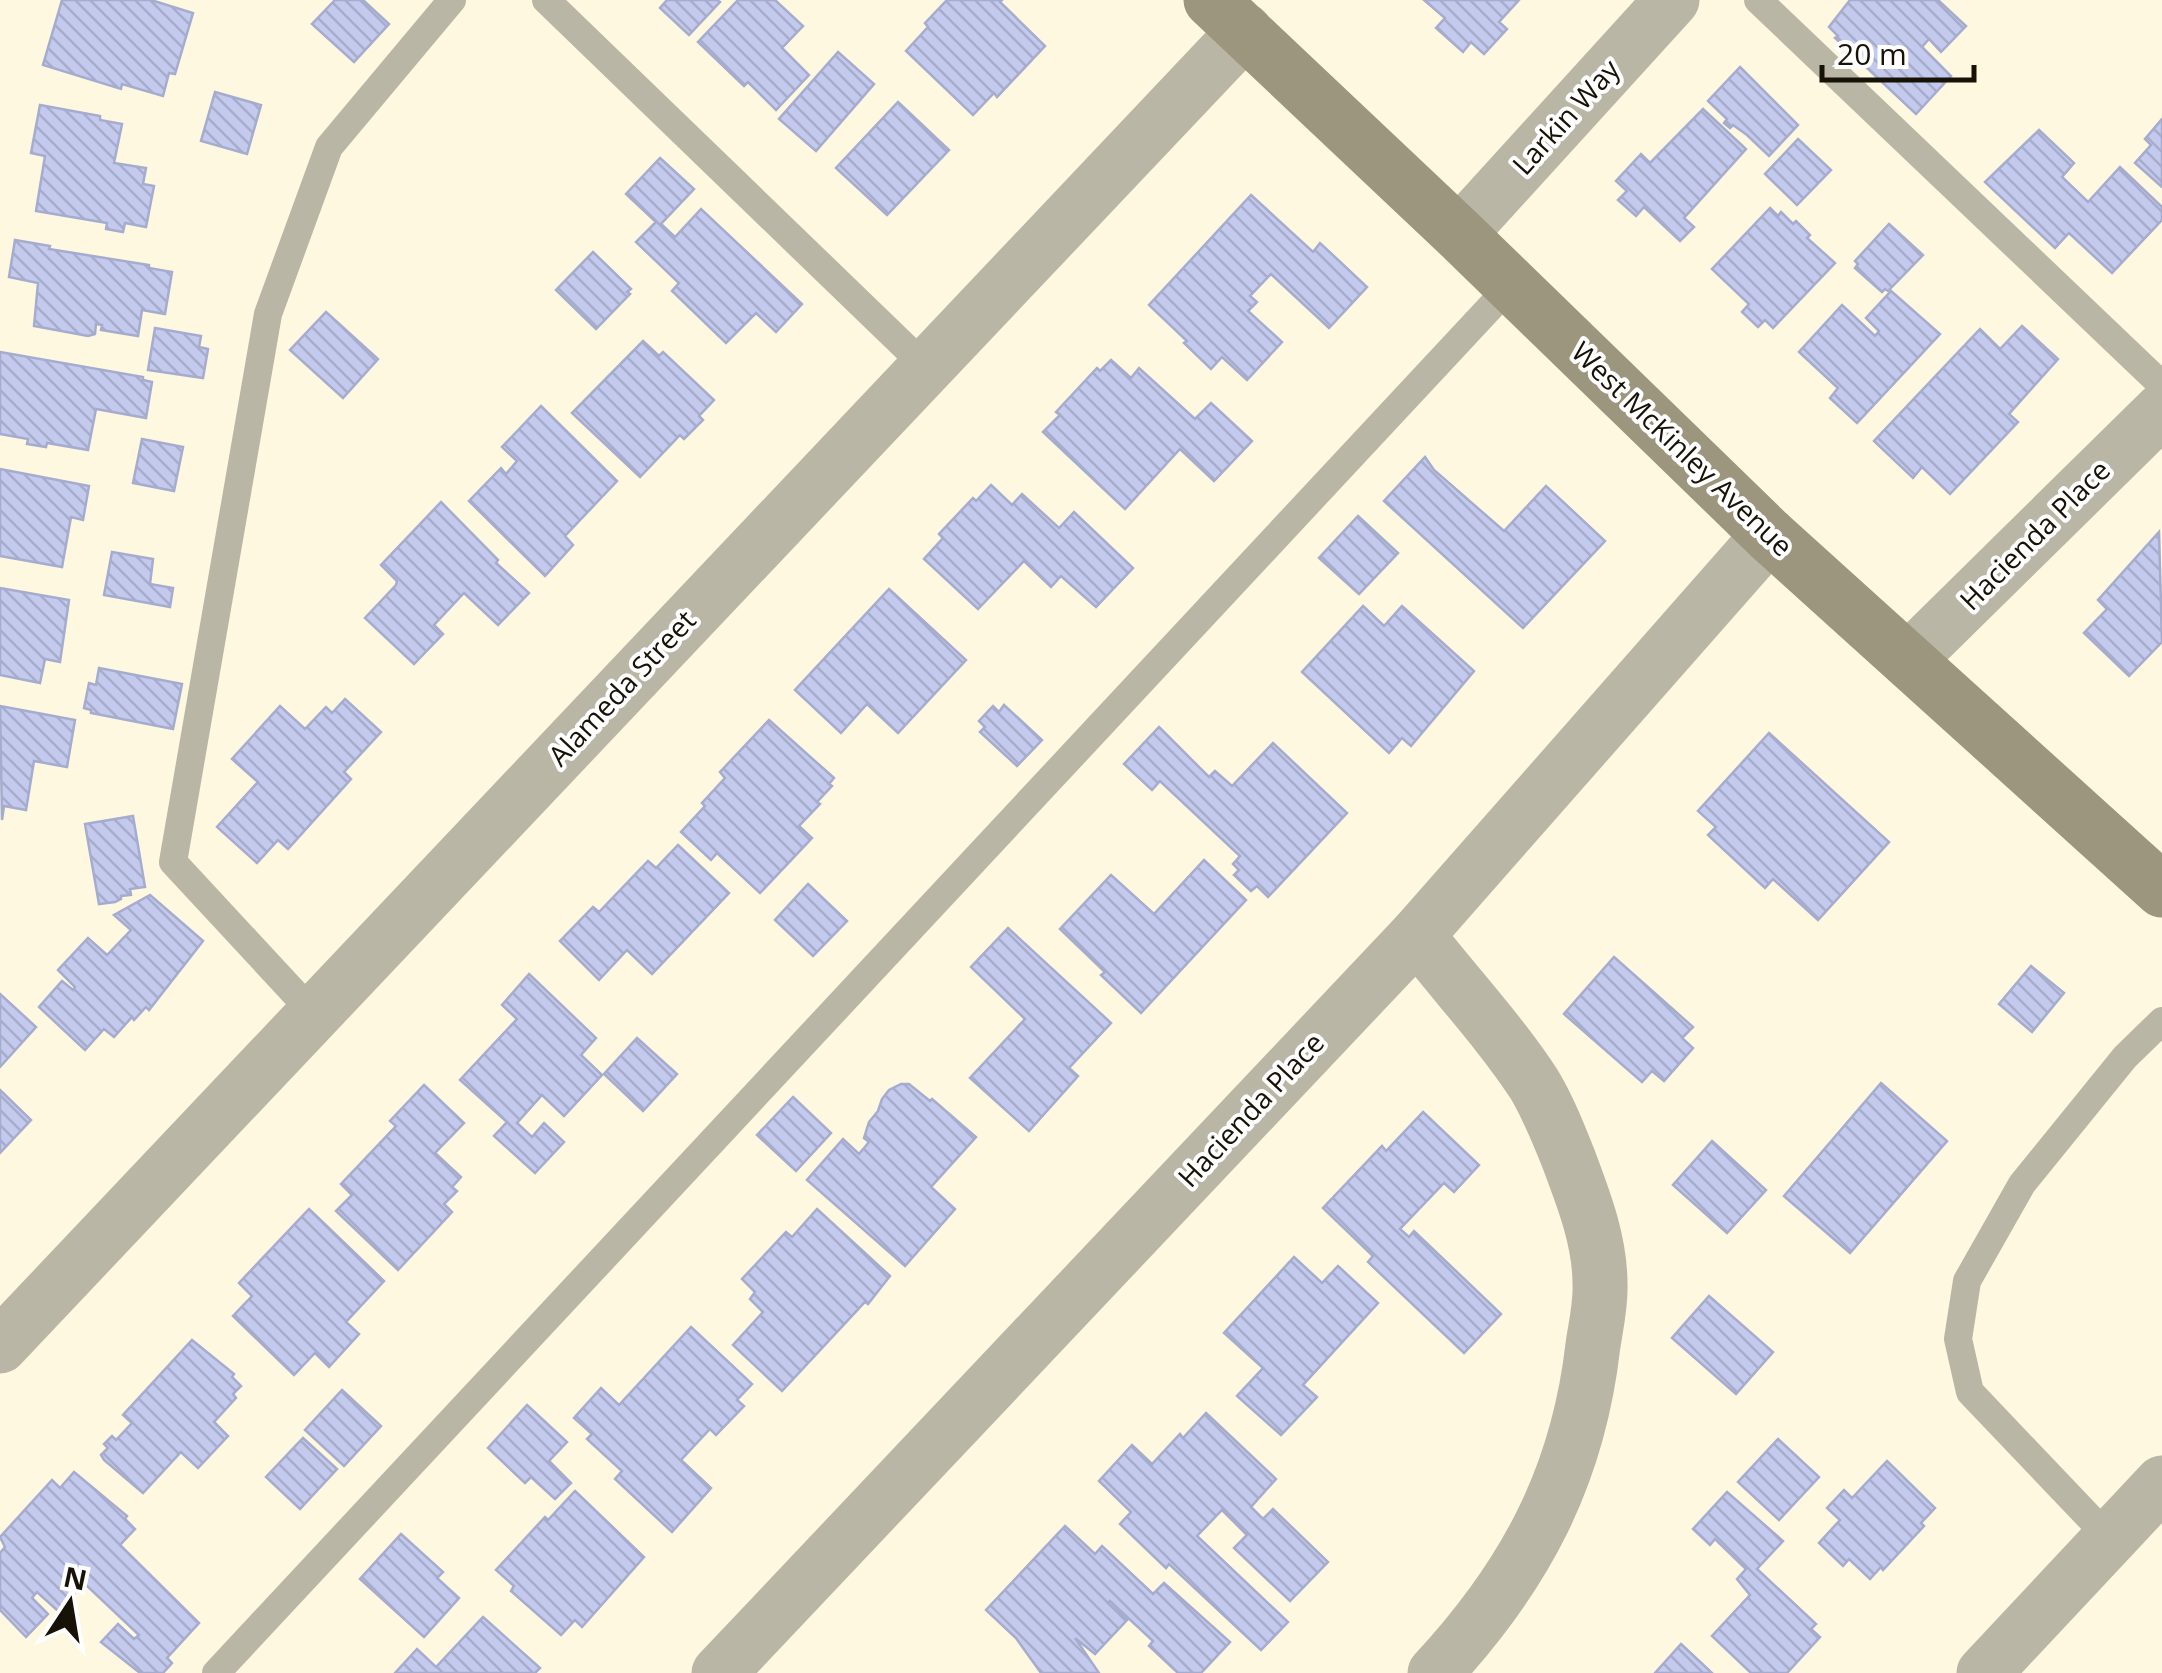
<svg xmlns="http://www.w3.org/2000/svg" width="2162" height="1673" font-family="'Open Sans',sans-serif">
<defs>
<pattern id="building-back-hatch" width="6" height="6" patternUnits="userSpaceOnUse" patternTransform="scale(2.5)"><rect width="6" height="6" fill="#c3caed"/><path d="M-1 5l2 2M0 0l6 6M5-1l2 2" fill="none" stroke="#a7acca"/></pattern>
</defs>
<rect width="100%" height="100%" fill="#fef8e1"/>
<g fill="url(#building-back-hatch)" stroke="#a5acce" stroke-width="2.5">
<polygon points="62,0 151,0 193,13 175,74 169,73 163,96 122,84 121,89 43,65"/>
<polygon points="335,0 363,0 389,24 354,62 312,24"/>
<polygon points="667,0 717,0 720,2 689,35 660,8"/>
<polygon points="738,0 775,0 803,26 782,48 809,75 776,110 748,82 744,86 698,42"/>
<polygon points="947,0 1002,0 1000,2 1045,46 997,97 994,93 973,115 906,51 928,27 925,23"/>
<polygon points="1424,0 1519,0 1499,22 1507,29 1484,54 1471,42 1463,52 1436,28 1445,18"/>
<polygon points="1850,0 1938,0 1966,26 1941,52 1929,39 1922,47 1951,76 1916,114 1835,38 1838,36 1829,27"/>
<polygon points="838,52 874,84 816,151 779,119"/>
<polygon points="1740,67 1798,125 1769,156 1747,135 1733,125 1730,128 1724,123 1727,119 1708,101"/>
<polygon points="215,92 261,105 247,154 201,141"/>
<polygon points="898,102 949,150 887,215 836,168"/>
<polygon points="40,105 100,116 100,120 122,124 114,163 146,168 143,184 154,186 146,227 125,223 123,232 106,229 107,223 36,211 45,156 31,153"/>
<polygon points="1703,109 1746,149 1684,218 1694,227 1680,241 1644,207 1636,216 1618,200 1627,191 1616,181 1641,154 1650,163"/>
<polygon points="2162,119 2162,187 2135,163 2151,145 2145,139"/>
<polygon points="2039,130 2074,163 2062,177 2088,202 2120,167 2162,207 2162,220 2112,273 2069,233 2055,248 1985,182"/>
<polygon points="1798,139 1831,170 1797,205 1765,174"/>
<polygon points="660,158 694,189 661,224 675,237 701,209 802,304 776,332 756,313 726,343 672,291 679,283 636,242 656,222 626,194"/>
<polygon points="1251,195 1313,252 1320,243 1367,287 1329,328 1271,274 1250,296 1257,302 1248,311 1282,342 1247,380 1222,357 1211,369 1184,343 1187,341 1149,305"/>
<polygon points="1770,208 1778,216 1781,212 1793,224 1796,221 1810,235 1807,238 1835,263 1773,328 1765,320 1758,327 1742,312 1749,304 1712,269"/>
<polygon points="1889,224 1923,255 1888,291 1885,289 1882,292 1855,268 1858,264 1855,261"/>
<polygon points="15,240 50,246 49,249 149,265 149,268 172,272 165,314 142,310 138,336 101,330 102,325 96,324 95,334 88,336 34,326 38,283 9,277"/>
<polygon points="593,252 631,289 627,292 630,294 596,329 556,290"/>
<polygon points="1891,291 1940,334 1857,423 1830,398 1838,388 1799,352 1842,305 1875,336 1879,331 1866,318"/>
<polygon points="326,312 378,359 343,398 290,350"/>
<polygon points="2022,326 2058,359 2009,414 2018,422 1950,494 1922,467 1913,478 1874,441 1980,329 2000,349"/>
<polygon points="155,328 201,336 199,347 208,349 203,378 148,370"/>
<polygon points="643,341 659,356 663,352 714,400 699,416 703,420 684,439 680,435 640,477 572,413"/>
<polygon points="0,352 143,377 143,380 152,382 146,418 96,409 88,450 47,443 46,447 27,444 28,439 0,434"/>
<polygon points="1111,360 1131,378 1139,368 1195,419 1211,403 1252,441 1214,481 1180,449 1125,509 1043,432 1060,415 1056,412 1097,368 1100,371"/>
<polygon points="541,406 617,481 565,536 573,545 545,576 469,501 501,468 506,474 517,461 502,447"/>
<polygon points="142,439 183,447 174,491 133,483"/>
<polygon points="1425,457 1434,470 1504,531 1546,486 1605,541 1523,628 1384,501"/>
<polygon points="0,469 89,486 83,520 71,517 62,567 0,556"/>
<polygon points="991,485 1012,505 1022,494 1059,528 1074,512 1133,568 1096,607 1061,576 1051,587 1024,561 978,609 924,559 943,538 939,534 973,498 976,501"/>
<polygon points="441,502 498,560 496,563 529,593 498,625 464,593 434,625 443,634 414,664 365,618 396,585 397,581 381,565"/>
<polygon points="1358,516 1398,553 1359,594 1319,558"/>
<polygon points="2159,532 2162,642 2129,676 2084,633 2107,609 2098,600"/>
<polygon points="112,552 153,559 150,584 173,588 170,607 104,595"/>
<polygon points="0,588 69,600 60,662 45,659 40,683 0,675"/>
<polygon points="889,589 966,660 898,733 867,704 841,733 795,690"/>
<polygon points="1363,606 1384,626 1402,606 1474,671 1411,746 1402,738 1389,753 1302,672"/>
<polygon points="99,668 182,684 173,729 91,713 91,710 84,708 89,683 96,685"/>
<polygon points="345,699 381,732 344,772 351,779 288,849 278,840 257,863 217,827 258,782 232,759 280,706 305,729 326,707 332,713"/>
<polygon points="1004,705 1042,740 1017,766 980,732 985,727 979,721 993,706 999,712"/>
<polygon points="0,706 75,720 67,767 34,761 26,810 4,806 2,820"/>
<polygon points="769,720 834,778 829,784 832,786 817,802 820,804 799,826 812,838 760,893 717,853 711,860 681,832 705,806 702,803 725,778 720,772"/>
<polygon points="1159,727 1209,777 1215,771 1232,786 1273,743 1347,813 1268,897 1257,886 1251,891 1234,875 1239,870 1233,864 1240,856 1160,781 1152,790 1124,764"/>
<polygon points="1769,733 1889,842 1818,920 1773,879 1765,888 1708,835 1716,827 1698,811"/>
<polygon points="133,816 145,887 130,889 131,895 121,896 121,899 115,902 99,904 85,824"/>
<polygon points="678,845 729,893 652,974 627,950 599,980 560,941 593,907 599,912 648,861 656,868"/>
<polygon points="1204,860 1246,900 1141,1013 1101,975 1105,972 1060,929 1111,875 1154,914"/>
<polygon points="808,884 847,921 813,956 775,920"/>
<polygon points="150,895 203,941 149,1010 146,1007 134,1020 132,1017 114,1037 104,1029 85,1050 39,1007 62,981 73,990 75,987 58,970 88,938 107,955 131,930 114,915"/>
<polygon points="1008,928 1111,1023 1069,1068 1078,1076 1029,1131 970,1078 1025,1019 971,967"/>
<polygon points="1614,957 1693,1027 1682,1038 1693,1048 1664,1081 1652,1071 1642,1082 1564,1014"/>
<polygon points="2031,966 2064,993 2032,1032 1999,1004"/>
<polygon points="529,974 596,1038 581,1055 602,1075 564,1116 542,1095 517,1123 532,1137 544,1123 564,1142 535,1173 494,1136 507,1122 460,1080 517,1019 502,1005"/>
<polygon points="0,994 36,1027 0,1067"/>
<polygon points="637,1038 677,1074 643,1111 604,1074"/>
<polygon points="1881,1083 1947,1141 1850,1253 1784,1196"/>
<polygon points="901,1084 909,1084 930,1101 932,1099 976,1137 931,1187 955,1209 905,1266 807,1180 843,1139 859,1154 869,1142 864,1138 869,1122 878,1111 882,1099 889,1090"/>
<polygon points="424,1085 464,1123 435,1153 461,1177 452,1187 457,1191 444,1204 452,1212 398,1270 336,1211 352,1195 341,1184 396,1126 390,1121"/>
<polygon points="0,1090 31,1120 0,1153"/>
<polygon points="793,1097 831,1133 796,1171 757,1135"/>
<polygon points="1423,1112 1479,1165 1454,1192 1444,1183 1400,1229 1409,1237 1414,1231 1501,1314 1464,1353 1368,1262 1373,1256 1323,1208 1382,1146 1386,1151"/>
<polygon points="1712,1141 1766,1190 1727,1233 1673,1185"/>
<polygon points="309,1209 384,1281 346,1322 359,1334 329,1367 315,1353 294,1375 233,1316 252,1296 239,1283"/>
<polygon points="817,1209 890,1276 868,1304 865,1302 782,1391 733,1345 763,1312 750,1299 755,1292 742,1279 786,1232 792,1237"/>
<polygon points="1294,1257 1322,1283 1338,1266 1378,1303 1303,1385 1317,1397 1281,1435 1237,1396 1263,1368 1224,1333"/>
<polygon points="1709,1296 1773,1352 1736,1394 1672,1338"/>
<polygon points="691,1327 752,1384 737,1400 744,1406 716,1435 710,1429 681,1460 711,1488 672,1532 615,1479 622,1471 587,1439 592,1434 574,1418 601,1388 619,1405"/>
<polygon points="192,1340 234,1374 232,1377 241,1386 233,1394 236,1398 214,1422 228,1436 198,1468 181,1452 143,1493 104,1460 101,1455 108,1448 104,1444 112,1436 116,1440 132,1423 123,1415"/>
<polygon points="342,1390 381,1426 344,1466 305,1430"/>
<polygon points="527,1405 567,1442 549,1461 571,1483 555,1499 531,1477 525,1483 488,1448"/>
<polygon points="1206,1413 1276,1479 1251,1507 1263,1519 1273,1509 1328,1562 1290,1601 1234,1548 1247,1535 1222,1510 1197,1536 1288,1622 1261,1650 1169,1564 1166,1568 1120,1524 1131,1512 1099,1481 1132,1445 1152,1464 1180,1434 1183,1438"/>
<polygon points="303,1438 337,1469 300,1509 266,1477"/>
<polygon points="1778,1439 1819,1477 1779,1520 1738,1482"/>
<polygon points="1887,1461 1935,1508 1921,1523 1924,1526 1883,1570 1881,1567 1870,1579 1849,1559 1843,1566 1819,1543 1840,1520 1827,1508 1844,1490 1852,1498"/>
<polygon points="74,1472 127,1516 125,1519 135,1529 120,1545 199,1623 167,1658 172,1663 163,1673 140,1673 101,1642 118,1624 134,1639 139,1635 84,1583 58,1611 37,1592 32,1598 48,1614 26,1637 0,1610 0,1553 5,1547 0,1537 52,1480 60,1488"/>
<polygon points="575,1491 644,1557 582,1627 575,1620 561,1635 511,1591 514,1586 496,1570 545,1517 548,1520"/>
<polygon points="1727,1492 1783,1541 1757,1569 1816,1624 1811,1629 1820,1637 1787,1673 1751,1673 1712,1636 1750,1595 1737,1579 1746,1569 1715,1539 1710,1545 1693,1529"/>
<polygon points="1065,1526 1095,1554 1102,1546 1153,1594 1164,1583 1230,1642 1201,1673 1178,1673 1149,1646 1153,1641 1110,1601 1108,1603 1127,1620 1095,1654 1075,1638 1099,1673 1041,1673 1016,1638 986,1610"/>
<polygon points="401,1534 443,1572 437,1578 459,1598 424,1637 360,1579"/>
<polygon points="483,1617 540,1668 535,1673 395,1673 417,1649 436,1667"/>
<polygon points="1681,1644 1712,1673 1655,1673"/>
</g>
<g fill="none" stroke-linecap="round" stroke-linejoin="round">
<g stroke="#bab6a6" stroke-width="28">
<polyline points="546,0 926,367"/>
<polyline points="1758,0 2162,385"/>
<polyline points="314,1014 173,862 268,314 329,147 452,0"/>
<polyline points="2110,1539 1970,1392 1958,1339 1967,1281 2022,1184 2125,1057 2162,1021"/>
<polyline points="216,1673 1512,284"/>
</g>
<g stroke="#bab6a6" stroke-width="55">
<polyline points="1459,234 1672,0"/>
<polyline points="1908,660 2162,410"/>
<path d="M1417 935C1455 984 1500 1032 1534 1084 1548 1107 1559 1135 1569 1160 1584 1200 1600 1241 1600 1284 1601 1304 1596 1325 1593 1345 1578 1477 1525 1576 1435 1673"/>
<polyline points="0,1346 1245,31"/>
<polyline points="719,1673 1417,935 1769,535"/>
</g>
<polyline stroke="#bab6a6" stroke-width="55" points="1984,1673 2162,1483"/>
<polyline stroke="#9c967f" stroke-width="55" points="1211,0 1459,234 1769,535 2162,890"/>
</g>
<g text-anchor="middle" stroke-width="8" stroke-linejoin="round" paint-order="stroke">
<g font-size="28" fill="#161205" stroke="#fff">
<text transform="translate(1566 117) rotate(-48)" y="10">Larkin Way</text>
<text transform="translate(1682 449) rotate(44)" y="10">West McKinley Avenue</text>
<text transform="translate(2035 535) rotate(-45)" y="10">Hacienda Place</text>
<text transform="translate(622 688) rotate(-47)" y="10">Alameda Street</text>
<text transform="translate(1251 1110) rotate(-47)" y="10">Hacienda Place</text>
</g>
</g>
<g transform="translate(70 1603) rotate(12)" stroke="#ffffff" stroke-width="8" paint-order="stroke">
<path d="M0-8L18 38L0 25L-18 38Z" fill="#161205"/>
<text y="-15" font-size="28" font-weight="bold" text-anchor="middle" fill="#161205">N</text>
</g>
<path d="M1822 65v15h152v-15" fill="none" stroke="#161205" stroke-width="5"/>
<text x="1837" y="65" font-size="30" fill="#161205" stroke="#ffffff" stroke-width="8" paint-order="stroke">20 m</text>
</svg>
